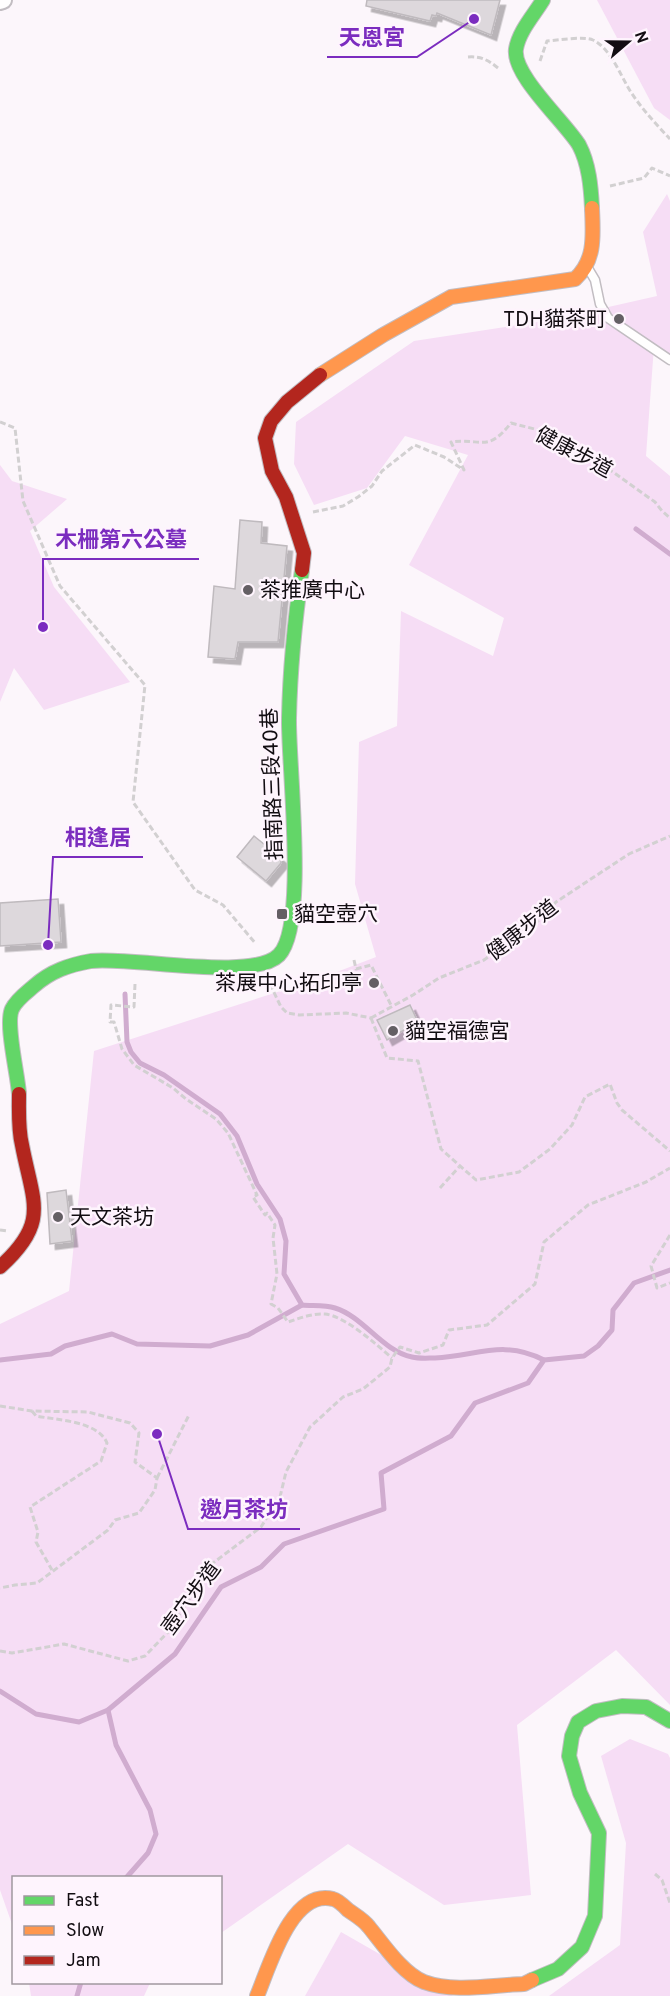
<svg xmlns="http://www.w3.org/2000/svg" width="670" height="1996" font-family="Overpass,'Noto Sans TC',sans-serif">
<defs>
<filter id="shadow"><feDropShadow dx="5.5" dy="5.5" stdDeviation="0" flood-color="#0004"/></filter>
</defs>
<rect width="100%" height="100%" fill="#fcf6fb"/>
<g fill="#f6ddf5">
<polygon points="597,0 670,0 670,120 654,108"/>
<polygon points="667,194 670,201 670,355 654,346 646,456 670,476 670,1705 616,1650 517,1725 531,1895 444,1905 348,1844 221,1933 220,1878 14,1878 13,1927 0,1890 0,1324 69,1291 94,1051 321,978 376,957 355,884 359,742 397,726 401,611 493,656 504,618 409,565 468,455 405,436 367,488 314,505 294,464 296,422 414,341 551,320 657,296 643,232"/>
<polygon points="0,465 12,481 67,499 30,531 54,587 130,682 44,710 14,668 0,702"/>
<polygon points="630,1739 668,1754 670,1758 670,1996 549,1996 620,1945 626,1843 601,1756"/>
<polygon points="341,1932 453,1996 305,1996"/>
<polygon points="29,1983 29,1982 150,1983 144,1996 31,1996"/>
</g>
<g fill="none" stroke-linecap="round" stroke-linejoin="round">
<g stroke="#d0accf" stroke-width="5">
<polyline points="636,529 670,554"/>
<path d="M125 994 127 1042 131 1052 140 1063 164 1075 220 1114 237 1136 257 1184 280 1219 286 1241 284 1274 302 1305C312 1306 325 1305 335 1308 364 1317 382 1351 412 1357 420 1359 428 1358 435 1358 477 1356 502 1339 544 1360"/>
<polyline points="0,1360 51,1354 65,1346 112,1334 137,1344 210,1346 248,1335 302,1305"/>
<polyline points="0,1691 36,1714 79,1722 108,1710 175,1654 221,1587 261,1567 284,1544 384,1509 381,1473 451,1436 475,1403 528,1383 544,1360 584,1356 598,1346 612,1330 613,1310 634,1283 670,1270"/>
<polyline points="108,1710 116,1745 150,1810 156,1834 148,1853 126,1878"/>
<polyline points="77,1996 81,1982"/>
</g>
</g>
<g fill="#ddd8dc" stroke="#bfbabe" stroke-width="1.5" filter="url(#shadow)">
<polygon points="367,0 500,0 491,35 437,13 436,16 432,15 430,21 366,6"/>
<polygon points="240,520 262,522 261,543 287,546 278,642 238,642 235,659 208,657 214,586 235,589"/>
<polygon points="254,836 281,858 281,863 266,881 237,857"/>
<polygon points="58,899 61,942 0,946 0,903"/>
<polygon points="410,1005 418,1022 387,1040 377,1020"/>
<polygon points="66,1190 72,1241 50,1244 47,1193"/>
</g>
<g fill="none" stroke-linecap="round" stroke-linejoin="round">
<g stroke="#c2bdc2" stroke-width="11">
<polyline id="lane" points="589,270 595,280 600,304 608,318 670,360"/>
</g>
<g stroke="#c2bdc2" stroke-width="20">
<polyline id="street" points="0,1 3,0"/>
</g>
<g stroke="#c2bdc2" stroke-width="16">
<g id="fast">
<path d="M543 0C534 15 519 31 516 49 512 75 565 122 579 145 589 164 591 187 592 208"/>
<path d="M19 1094C18 1075 5 1024 12 1009 16 1000 27 992 34 986 51 971 69 965 91 961 131 956 252 982 279 955 308 925 288 765 289 718 290 668 295 619 302 570"/>
<polyline points="532,1980 558,1969 582,1947 595,1916 599,1833 580,1793 569,1756 572,1736 578,1722 596,1711 622,1706 646,1707 670,1721"/>
</g>
</g>
<g stroke="#c2bdc2" stroke-width="16">
<g id="slow">
<path d="M320 375 383 335 451 297 575 279C596 260 593 235 592 208"/>
<path d="M257 1996C269 1968 291 1888 333 1899 338 1900 344 1906 348 1910 355 1915 364 1920 369 1927 383 1944 403 1974 424 1982 454 1993 492 1985 524 1984L532 1980"/>
</g>
</g>
<g stroke="#c2bdc2" stroke-width="16">
<g id="jam">
<polyline points="302,570 304,553 286,497 272,471 265,438 271,421 287,402 320,375"/>
<path d="M0 1267C50 1222 33 1203 22 1145 18 1129 19 1111 19 1094"/>
</g>
</g>
<g stroke="#d2d0d1" stroke-width="3" stroke-dasharray="6 3" stroke-linecap="butt">
<path d="M468 57C481 56 488 60 498 68"/>
<path d="M540 61 547 41C558 40 585 36 593 40 610 48 620 74 629 89 640 107 655 123 670 139"/>
<polyline points="610,186 644,178 652,168 670,176"/>
<polyline points="0,422 15,428 23,501 60,586 145,685 133,802 195,890 223,905 256,944"/>
<path d="M313 512 343 506 358 497 372 486 382 471 415 445 444 457 464 470 451 442C483 438 487 453 511 423L546 432 613 472 655 502 662 511 670 518"/>
<polyline points="354,960 356,969 371,965 392,1007"/>
<path d="M135 984 134 1007 111 1005 110 1022H114L122 1049 134 1065 173 1088 186 1099 216 1119 228 1133 257 1195 253 1197 265 1215 267 1213 275 1225 273 1238 277 1274 271 1304 278 1308 288 1322C300 1318 313 1313 325 1314 345 1316 377 1345 392 1358"/>
<polyline points="270,984 281,1007 287,1013 299,1015 346,1013 371,1018"/>
<polyline points="371,1018 387,1058 418,1061 441,1149 476,1180 519,1172 550,1149 572,1125 585,1097 610,1084 617,1103 622,1110 670,1151"/>
<polyline points="371,1018 413,995 439,978 484,960 536,923 556,902 629,854 670,836"/>
<polyline points="440,1188 459,1167"/>
<polyline points="0,1230 7,1231"/>
<polyline points="670,1235 651,1266 657,1288 670,1283"/>
<polyline points="0,1406 32,1411 88,1412 130,1423 139,1433 135,1462 157,1478 155,1490 139,1513 115,1520 108,1530 37,1583 15,1585 0,1588"/>
<path d="M32 1411 36 1416C57 1420 98 1421 107 1443L101 1461 30 1507 38 1532 36 1542 52 1570"/>
<polyline points="157,1478 189,1415"/>
<polyline points="0,1651 12,1653 64,1644 128,1661 145,1656 168,1632 213,1563 261,1527 280,1497 286,1472 310,1427 343,1397 363,1389 390,1367 392,1358 400,1347 419,1353 443,1345 449,1330 487,1325 535,1284 544,1242 588,1205 646,1182 670,1168"/>
<polyline points="655,1874 662,1880 670,1903"/>
</g>
<use href="#lane" stroke="#fffefe" stroke-width="8"/>
<use href="#street" stroke="#fffefe" stroke-width="16"/>
<use href="#fast" stroke="#63d668" stroke-width="14"/>
<use href="#slow" stroke="#ff974d" stroke-width="14"/>
<use href="#jam" stroke="#b3261e" stroke-width="14"/>
</g>
<g fill="#645f64" stroke="#fef4fd" stroke-width="2">
<circle cx="619" cy="319" r="6"/>
<circle cx="248" cy="590" r="6"/>
<rect x="276" y="908" width="12" height="12" rx="3"/>
<circle cx="374" cy="983" r="6"/>
<circle cx="393" cy="1031" r="6"/>
<circle cx="58" cy="1217" r="6"/>
</g>
<g text-anchor="middle" stroke-width="5" stroke-linejoin="round" paint-order="stroke">
<g font-size="21" fill="#120d12" stroke="#fef4fd" text-anchor="start">
<text x="607" y="326" text-anchor="end">TDH貓茶町</text>
<text x="260" y="597">茶推廣中心</text>
<text x="294" y="921">貓空壺穴</text>
<text x="362" y="990" text-anchor="end">茶展中心拓印亭</text>
<text x="405" y="1038">貓空福德宮</text>
<text x="70" y="1224">天文茶坊</text>
</g>
<g font-size="21" fill="#120d12" stroke="#fef4fd">
<text transform="translate(574 452) rotate(28)" y="7">健康步道</text>
<text transform="translate(272 784) rotate(-92)" y="7">指南路三段40巷</text>
<text transform="translate(522 930) rotate(-38)" y="7">健康步道</text>
<text transform="translate(191 1598) rotate(-54)" y="7">壺穴步道</text>
</g>
</g>
<path fill="none" stroke="#7b2cbf" stroke-width="2" d="M474 19L417 57H327M43 627L43 559H199M48 945L53 857H143M157 1434L188 1529H300"/>
<g fill="#7b2cbf" stroke="#fef4fd" stroke-width="2">
<circle cx="474" cy="19" r="6"/>
<circle cx="43" cy="627" r="6"/>
<circle cx="48" cy="945" r="6"/>
<circle cx="157" cy="1434" r="6"/>
</g>
<g font-size="22" text-anchor="middle" font-weight="bold" fill="#7b2cbf" stroke="#fef4fd" stroke-width="5" stroke-linejoin="round" paint-order="stroke">
<text x="372" y="45">天恩宮</text>
<text x="121" y="547">木柵第六公墓</text>
<text x="98" y="845">相逢居</text>
<text x="244" y="1517">邀月茶坊</text>
</g>
<rect x="12" y="1876" width="210" height="108" fill="#fef4fd" stroke="#a0989f" stroke-width="1.5"/>
<rect x="24" y="1896" width="30" height="9" fill="#63d668" stroke="#a0989f" stroke-width="1.5"/>
<text x="66" y="1906" font-size="18" fill="#120d12">Fast</text>
<rect x="24" y="1926" width="30" height="9" fill="#ff974d" stroke="#a0989f" stroke-width="1.5"/>
<text x="66" y="1936" font-size="18" fill="#120d12">Slow</text>
<rect x="24" y="1956" width="30" height="9" fill="#b3261e" stroke="#a0989f" stroke-width="1.5"/>
<text x="66" y="1966" font-size="18" fill="#120d12">Jam</text>
<g transform="translate(628 42) rotate(70)" stroke="#fef4fd" stroke-width="4.5" paint-order="stroke">
<path d="M0-4.5L10 22L0 15L-10 22Z" fill="#120d12"/>
<text y="-9" font-size="16" font-weight="bold" text-anchor="middle" fill="#120d12">N</text>
</g>
</svg>
